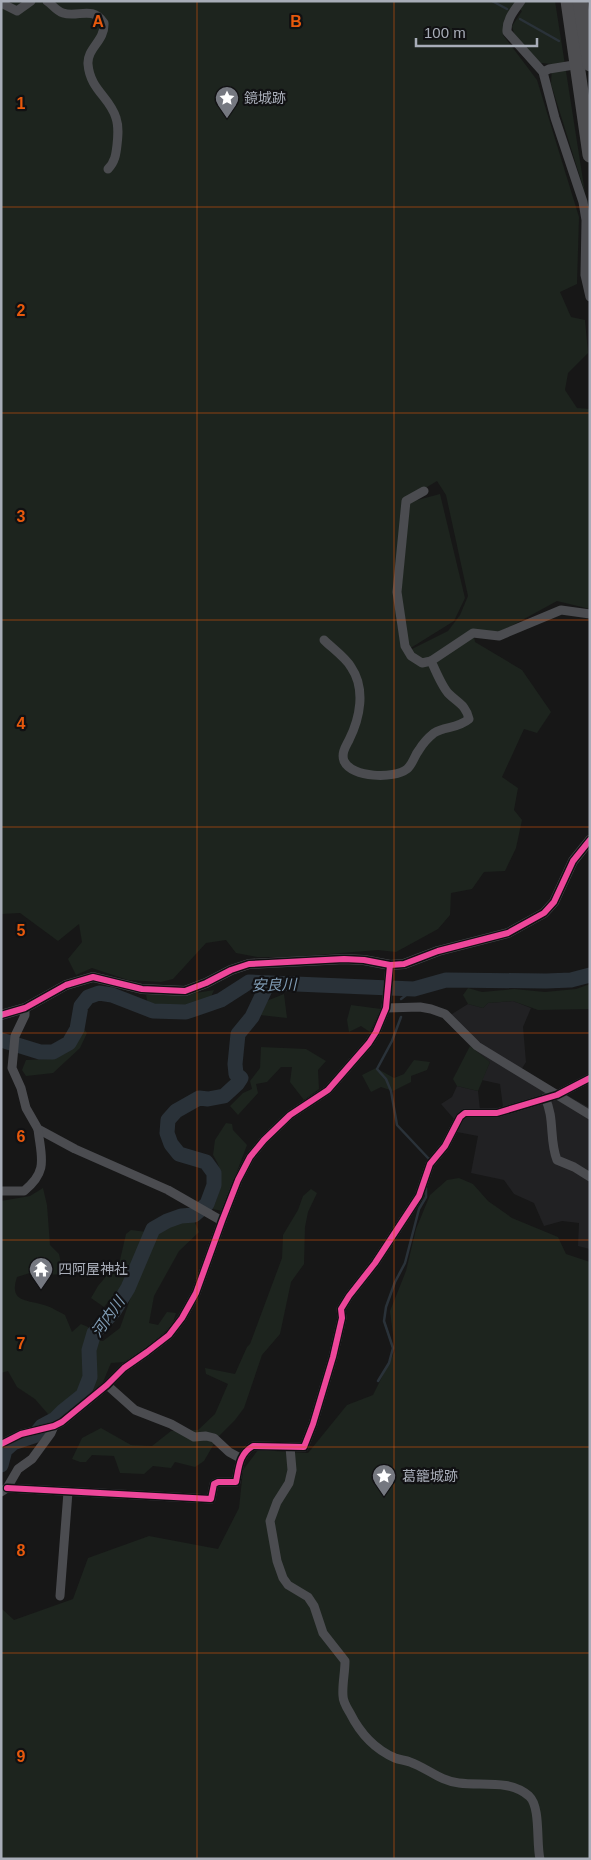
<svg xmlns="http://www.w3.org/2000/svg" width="591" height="1860" font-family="Arial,'Noto Sans JP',sans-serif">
<rect width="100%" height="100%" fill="#171717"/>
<polygon fill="#212123" points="513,1001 531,1008 523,1027 526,1062 521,1070 590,1108 590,1249 578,1246 579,1223 562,1221 544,1226 534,1203 514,1194 504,1180 471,1173 478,1136 457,1132 454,1119 441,1104 452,1097 457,1086 478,1091 480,1110 503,1107 500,1084 482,1080 490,1062 470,1046 444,1019 468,1004 483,1008 488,1003"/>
<g fill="#1d241e" fill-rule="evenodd">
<path d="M1 1H555L585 193 551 84 552 64 541 63 515 37 512 26 522 11 515 6 504 20 503 35 537 80 579 217 577 284 560 292 571 317 585 320 588 353 568 373 565 390 577 408 590 409V609L557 601 500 632 473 630 475 642 522 670 551 712 537 733 524 729 502 777 518 788 514 810 522 820 516 848 505 871 484 872 472 889 451 893 450 915 438 929 396 952 378 950 292 957H257L236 953 226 940 206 943 173 979 161 982 128 980 92 968 76 975 68 959 82 942 79 924 58 941 20 913 1 914ZM437 481 446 495 468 596 460 615 448 631 404 653C388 604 399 552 404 501Z"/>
<polygon points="440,494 465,598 454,621 409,649 401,592 410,502"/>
<polygon points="590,984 590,1009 538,1010 513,1001 488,1003 483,1008 468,1004 463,995 468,988 482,992 514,989 545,992 576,989"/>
<polygon points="214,990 210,999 181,1009 148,1004 146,995 183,995"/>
<polygon points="284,994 287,1018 260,1015 264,1002"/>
<polygon points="351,1005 381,1009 370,1032 361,1026 349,1032 347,1020"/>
<polygon points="83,1028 87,1033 80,1048 53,1073 26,1076 22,1070 26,1060 51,1059 71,1045"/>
<polygon points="470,1046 490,1062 478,1091 457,1086 453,1079"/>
<polygon points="261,1047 306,1049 326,1061 318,1070 319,1089 304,1100 290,1082 292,1067 281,1067 267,1082 256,1084 258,1093 238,1115 230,1106 243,1093 252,1089 250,1081 260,1068"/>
<polygon points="414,1060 430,1062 427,1070 411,1076 411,1082 393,1091 381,1087 371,1092 362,1075 376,1068 394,1078 404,1074"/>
<path d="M226 1123 232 1124 233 1130 247 1145 222 1211 213 1209C221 1188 226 1175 213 1155L215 1140Z"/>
<polygon points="459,1178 473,1184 488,1201 512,1218 558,1237 566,1254 590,1262 590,1859 1,1859 1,1608 14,1620 73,1599 88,1558 149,1536 218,1549 239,1508 243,1470 258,1450 308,1453 347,1405 373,1395 395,1351 390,1311 406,1271 416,1229 430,1195 447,1180"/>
<path d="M43 1188 47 1205 50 1245 59 1254 63 1274 47 1275 33 1272 17 1277C8 1304 29 1299 47 1306 53 1308 59 1312 65 1315L72 1332 81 1324 88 1327 90 1340 103 1341 120 1328 133 1291 121 1287 104 1307 91 1298 98 1286 120 1260 126 1234 131 1230 147 1232 163 1229 176 1222 193 1218 199 1232 179 1251 154 1296 149 1323 158 1325 167 1312 176 1313 172 1325 148 1347 124 1362 111 1363 103 1382 62 1418 48 1414 35 1399 17 1387 8 1371 1 1373V1201L30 1196Z"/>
<polygon points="311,1189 317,1193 308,1212 305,1227 304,1264 291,1282 280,1334 262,1355 244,1408 235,1420 218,1437 204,1461 195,1467 175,1462 171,1468 153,1466 144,1474 120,1473 114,1456 92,1455 86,1462 80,1462 72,1459 82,1438 101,1428 131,1445 152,1446 171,1431 198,1430 215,1414 228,1384 206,1374 205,1368 235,1374 247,1347 250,1344 282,1258 283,1235 298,1210 303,1196"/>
</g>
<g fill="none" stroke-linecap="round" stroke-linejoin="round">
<g stroke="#2a3239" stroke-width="2.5">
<polyline points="492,1 507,9"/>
<polyline points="520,19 559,41"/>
<polyline points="401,999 414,989"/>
<polyline points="401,1017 392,1041 377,1069 386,1079 391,1091 397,1125 428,1158"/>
<polyline points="378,1381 389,1363 393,1348 384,1321 386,1307 395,1282 405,1263 419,1209 426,1197 426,1188"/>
</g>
<g stroke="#2a3239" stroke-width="15">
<polyline points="1,1040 40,1052 53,1052 69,1043 77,1029 81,1006 88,997 99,993 112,995 153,1011 186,1012 221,1000 249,982 414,989 446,980 546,981 571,980 590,975"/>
<polyline points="1,1465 5,1450 13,1443 34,1436 42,1426 55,1419 63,1411 83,1395 90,1377 89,1350 94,1333 114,1311 128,1288 153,1229 167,1221 181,1216 194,1215 207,1204 214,1185 214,1173 206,1162 179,1154 171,1144 167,1133 168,1120 176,1111 199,1098 208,1099 224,1096 237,1084 241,1078 236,1074 235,1064 238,1034 252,1017 268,983"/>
</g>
<g stroke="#4b4c50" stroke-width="9">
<path d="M47 1C53 5 56 11 63 13 78 18 92 5 104 23 105 41 87 48 88 64 90 90 110 97 116 118 119 127 118 136 117 145 116 154 115 162 108 169"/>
<path d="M521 1C514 11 506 20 507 32L543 72 555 118 583 202 586 220 585 275 590 297"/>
<polyline points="1,3 17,11 31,1"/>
<polyline points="543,72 549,69 580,64"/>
<polyline points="424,491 406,501 397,592 405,646 411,656 422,663 431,661"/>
<path d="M324 640C332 648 346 658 351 667 366 689 360 718 349 740 346 746 341 753 344 761 352 778 394 779 407 769 413 764 414 756 419 750 422 745 429 737 434 733 445 726 457 729 469 719 466 705 458 703 449 694 442 687 436 671 431 661L473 633 499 636 561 610 590 614"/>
<polyline points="25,1008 25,1015 15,1036 12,1068 21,1088 26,1108 38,1129 75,1149 168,1190 222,1221"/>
<polyline points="386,1008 420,1007 431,1009 445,1014 477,1046 590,1115"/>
<path d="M545 1098C555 1118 549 1140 557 1160L574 1167 590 1177"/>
<path d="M1 1191H24C49 1171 41 1157 38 1129"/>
<polyline points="107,1385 135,1410 171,1424 194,1437 206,1436 214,1438 229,1452 240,1458"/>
<polyline points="1,1444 21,1434 54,1426 62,1422 107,1385 124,1368 147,1352 169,1335 182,1318 196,1293 222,1221 238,1180 250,1157 264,1140 290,1115 328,1090 369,1043 376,1032 386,1008 390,965"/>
<path d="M290 1447 292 1470 289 1483 277 1502 270 1521 277 1561 283 1578 288 1585 308 1597 314 1606 323 1633 345 1661C345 1673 342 1685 343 1696 343 1702 347 1708 350 1713 360 1733 374 1749 395 1758 400 1760 405 1760 410 1762 427 1768 440 1781 459 1783 482 1786 509 1779 529 1796 541 1807 536 1843 540 1859"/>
<path d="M7 1488 211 1499 214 1484 218 1482H236C239 1467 239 1454 253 1446L304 1447 313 1424 333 1357 342 1318 341 1309 349 1296 375 1263 419 1196 430 1164 445 1146 460 1117 465 1113H497L557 1095 590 1078"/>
<polyline points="1,1492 7,1488 18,1469 32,1459 51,1433 54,1426"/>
<polyline points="60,1596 68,1492"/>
</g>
<polyline stroke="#4b4c50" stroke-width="10" points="1,1015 25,1008 66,985 93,977 142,989 185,991 206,983 231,970 249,964 344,959 364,960 390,965 404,964 438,951 508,933 544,913 554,902 573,861 590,840"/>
<g stroke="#4e4e51" stroke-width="15">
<polyline points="568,1 590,155"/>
<polyline points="580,1 590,64"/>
</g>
<g stroke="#111113" stroke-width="9">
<g id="cycleway">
<polyline points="1,1015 25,1008 66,985 93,977 142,989 185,991 206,983 231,970 249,964 344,959 364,960 390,965 404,964 438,951 508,933 544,913 554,902 573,861 590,840"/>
<polyline points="1,1444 21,1434 54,1426 62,1422 107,1385 124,1368 147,1352 169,1335 182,1318 196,1293 222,1221 238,1180 250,1157 264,1140 290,1115 328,1090 369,1043 376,1032 386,1008 390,965"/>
<path d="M7 1488 211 1499 214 1484 218 1482H236C239 1467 239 1454 253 1446L304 1447 313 1424 333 1357 342 1318 341 1309 349 1296 375 1263 419 1196 430 1164 445 1146 460 1117 465 1113H497L557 1095 590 1078"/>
</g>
</g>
<use href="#cycleway" stroke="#ed469a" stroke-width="6"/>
</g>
<path fill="none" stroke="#e8590c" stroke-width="1" stroke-opacity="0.55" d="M197 1V1859M394 1V1859M1 207H590M1 413H590M1 620H590M1 827H590M1 1033H590M1 1240H590M1 1447H590M1 1653H590"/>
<defs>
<g id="sight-pin" transform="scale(1.25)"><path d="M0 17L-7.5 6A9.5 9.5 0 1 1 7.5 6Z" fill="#757880" stroke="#111113"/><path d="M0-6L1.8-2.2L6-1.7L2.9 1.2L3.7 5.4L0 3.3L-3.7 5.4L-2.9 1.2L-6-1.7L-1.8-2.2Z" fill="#fff"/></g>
<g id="temple-pin" transform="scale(1.25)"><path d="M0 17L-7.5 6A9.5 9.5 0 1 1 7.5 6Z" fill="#757880" stroke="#111113"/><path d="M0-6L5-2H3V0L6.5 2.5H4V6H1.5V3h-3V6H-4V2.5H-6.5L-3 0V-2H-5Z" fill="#fff"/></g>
</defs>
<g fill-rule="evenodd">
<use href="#sight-pin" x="227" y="98"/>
<use href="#temple-pin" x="41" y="1269"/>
<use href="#sight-pin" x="384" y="1476"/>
</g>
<g text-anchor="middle" stroke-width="4.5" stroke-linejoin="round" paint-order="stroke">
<g font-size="14" fill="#a8adb8" stroke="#111113" text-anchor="start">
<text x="244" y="103">鏡城跡</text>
<text x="58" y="1274">四阿屋神社</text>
<text x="402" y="1481">葛籠城跡</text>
</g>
<g font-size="15" font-style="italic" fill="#7f9bb3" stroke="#111113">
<text transform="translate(274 985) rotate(-1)" y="5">安良川</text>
<text transform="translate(108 1317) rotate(-55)" y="5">河内川</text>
</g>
</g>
<g font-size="16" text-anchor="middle" font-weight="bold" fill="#e8590c" stroke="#111113" stroke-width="4.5" stroke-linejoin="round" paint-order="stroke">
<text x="98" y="27">A</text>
<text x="296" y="27">B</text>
<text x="21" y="109">1</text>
<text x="21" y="316">2</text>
<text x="21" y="522">3</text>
<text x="21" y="729">4</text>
<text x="21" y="936">5</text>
<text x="21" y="1142">6</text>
<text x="21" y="1349">7</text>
<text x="21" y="1556">8</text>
<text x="21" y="1762">9</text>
</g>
<rect width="591" height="1860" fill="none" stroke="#a8adb8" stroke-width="5"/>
<path d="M416 38v8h121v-8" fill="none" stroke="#a8adb8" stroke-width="2.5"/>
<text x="424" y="38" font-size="15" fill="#a8adb8" stroke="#111113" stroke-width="4" paint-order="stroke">100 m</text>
</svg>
